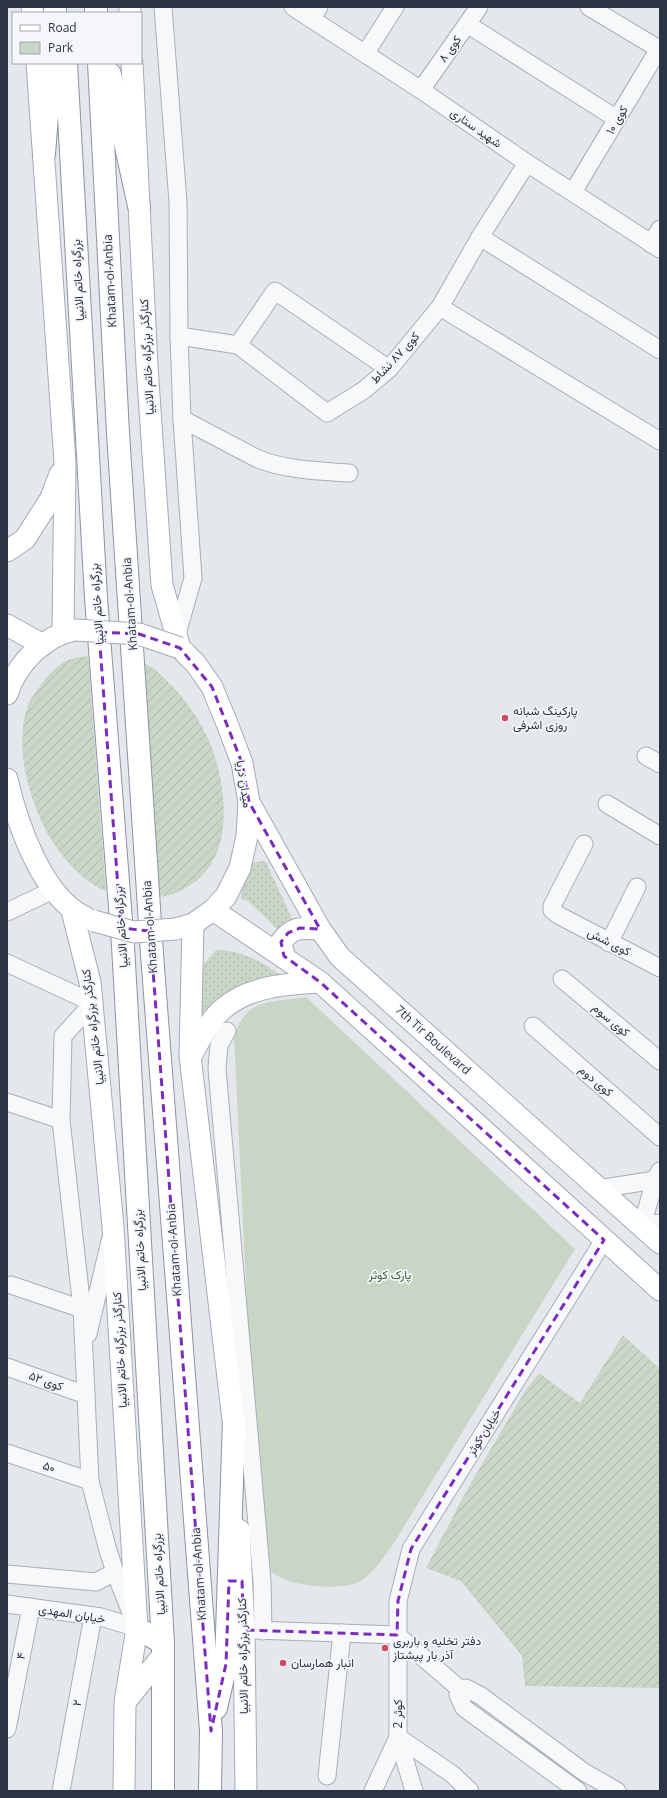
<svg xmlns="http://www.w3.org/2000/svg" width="667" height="1798" font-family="'Open Sans',Vazirmatn,sans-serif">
<defs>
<pattern id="grass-dots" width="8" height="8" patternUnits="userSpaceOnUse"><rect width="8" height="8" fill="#c9d6c5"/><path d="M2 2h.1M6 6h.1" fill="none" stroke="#adb8ab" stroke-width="1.8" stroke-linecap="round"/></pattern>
<pattern id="garden-furrows" width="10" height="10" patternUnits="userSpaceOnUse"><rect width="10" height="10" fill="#c9d6c5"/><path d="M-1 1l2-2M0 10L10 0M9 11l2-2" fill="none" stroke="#adb8ab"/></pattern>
</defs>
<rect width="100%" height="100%" fill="#e4e7ec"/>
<g fill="url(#grass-dots)">
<polygon points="260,861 266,862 293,921 278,930 248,901 242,899 241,894 249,868 253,863"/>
<path d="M216 950C245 951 262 962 284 977L202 1023 199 980 204 964Z"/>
</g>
<path fill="#c9d6c5" d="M306 997 575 1249 392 1546C383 1558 373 1574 359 1582 340 1591 280 1587 269 1568 263 1559 261 1546 258 1536L234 1037C246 997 270 1003 306 997Z"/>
<g fill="url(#garden-furrows)">
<path d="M88 656 106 891C48 867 10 770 26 711 29 700 36 691 43 682 57 664 66 658 88 656Z"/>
<path d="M142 663C154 666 164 678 173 687 191 706 208 732 215 757 228 799 232 863 187 887 179 892 167 898 158 896Z"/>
<polygon points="623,1335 660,1369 660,1688 525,1686 522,1656 461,1581 426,1568 468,1488 525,1391 539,1373 580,1403"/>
</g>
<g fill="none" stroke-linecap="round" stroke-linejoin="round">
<g stroke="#a9aeb7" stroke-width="19">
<g id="minor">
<polyline points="163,7 178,202 179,336 182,419 193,578 177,634"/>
<polyline points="293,7 421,90 527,163 660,249"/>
<polyline points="589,7 659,49"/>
<polyline points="311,19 319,7"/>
<polyline points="467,24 617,119"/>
<polyline points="365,54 395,7"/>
<polyline points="421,90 479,7"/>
<polyline points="573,192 660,47"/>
<polyline points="480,237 660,350"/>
<polyline points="651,244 660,229"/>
<polyline points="440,307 660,441"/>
<polyline points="179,336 238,345 327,413 364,390 389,369 440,307 480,237 527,163"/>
<polyline points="238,345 275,291 389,369"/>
<path d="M182 419 258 459C286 470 319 471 349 473"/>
<polyline points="646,756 660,764"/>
<polyline points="607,804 660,836"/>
<polyline points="584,844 552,906 552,910 558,915 660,968"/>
<polyline points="7,912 53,890"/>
<polyline points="609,943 637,887"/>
<polyline points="7,963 93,1003 63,1036 61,1120 82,1309 90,1481 107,1547 115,1572 133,1618"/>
<polyline points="562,979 660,1061"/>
<polyline points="533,1026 660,1137"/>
<polyline points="227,1031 219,1045 217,1069 262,1581 263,1631"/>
<polyline points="7,1102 61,1120"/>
<polyline points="660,1171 655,1180 642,1226 660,1223"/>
<polyline points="598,1189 655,1180"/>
<polyline points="11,1285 82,1309"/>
<polyline points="88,1334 110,1241"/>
<polyline points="7,1367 86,1395"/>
<polyline points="7,1453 90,1481"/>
<polyline points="7,1574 96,1582 115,1572"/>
<polyline points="7,1604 101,1617 137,1628"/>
<polyline points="252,1630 397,1635 461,1690"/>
<polyline points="7,1729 31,1607"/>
<polyline points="327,1776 342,1633"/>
<polyline points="61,1791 93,1616"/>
<polyline points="373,1791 398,1737 452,1774 470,1791"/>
<polyline points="414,1791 398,1737 398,1601 411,1549 604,1240"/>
<polyline points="578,1791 464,1708 458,1695 461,1690 466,1688 481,1696 584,1772 617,1791"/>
</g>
</g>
<g stroke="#a3abb8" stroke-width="23">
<g id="major">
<polyline points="32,7 33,13"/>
<polyline points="130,7 130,13"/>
<polyline points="37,63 65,462 63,632"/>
<polyline points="132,63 147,366 162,585 180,648 196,664 212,687 228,726 242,763 249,802 247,836 240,868 226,896 213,910 193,924 176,929"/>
<polyline points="7,551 25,539 51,498 60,474"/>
<polyline points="7,625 43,645"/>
<path d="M7 694C17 664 43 636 75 630"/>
<path d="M7 779C17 823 42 897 85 917"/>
<polyline points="249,802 320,929 340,957 660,1243"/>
<polyline points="213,910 320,982 660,1290"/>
<polyline points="72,911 90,982 113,1227 137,1628 125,1702 124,1791"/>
<polyline points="193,924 190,1056 235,1437"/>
<path d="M284 956 281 942C293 926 301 928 320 929"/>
<path d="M191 1056C200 1040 209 1020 224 1008 250 986 287 984 320 982"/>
<polyline points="239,1530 244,1630 246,1791"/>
<polyline points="126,1701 163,1655"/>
</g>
</g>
<g stroke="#8b94a3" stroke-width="24">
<g id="highway">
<polyline points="96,7 96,13"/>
<polyline points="55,13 55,7"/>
<polyline points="66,63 96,598 123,946 163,1643 163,1791"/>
<polyline points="99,63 118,433 152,954 211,1731 210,1791"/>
<polyline points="110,74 139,206"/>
<polyline points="44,154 51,63"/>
<polyline points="137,1628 163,1643"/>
<polyline points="216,1708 226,1664 234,1419"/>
</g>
</g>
<use href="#minor" stroke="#f7f8fa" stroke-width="17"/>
<use href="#major" stroke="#fff" stroke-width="21"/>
<use href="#highway" stroke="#fff" stroke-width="22"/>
<g stroke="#a3abb8" stroke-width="23" stroke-linecap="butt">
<g id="major-bridge">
<polyline points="75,630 139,634 180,648"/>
<polyline points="94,921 134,932 176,929"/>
</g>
</g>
<use href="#major-bridge" stroke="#fff" stroke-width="21"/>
</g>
<path fill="none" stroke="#7b2cbf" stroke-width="3" stroke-dasharray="8 5" stroke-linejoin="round" d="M99 632 139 634 180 648 212 687 242 763 249 802 320 929 300 928 288 933 281 942 284 956 320 982 604 1240 411 1549 398 1601 397 1635 244 1630 242 1581H229L226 1664 211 1731 150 931 121 928Z"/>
<g fill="#d1495b" stroke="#f4f6f9" stroke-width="1.5">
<circle cx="505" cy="718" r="4"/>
<circle cx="385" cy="1648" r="4"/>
<circle cx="283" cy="1663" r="4"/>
</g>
<g text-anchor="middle" stroke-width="3.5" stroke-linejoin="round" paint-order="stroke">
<g font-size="12" fill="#2b3445" stroke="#f4f6f9">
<text transform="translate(450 49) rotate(-55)" y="4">کوی ۸</text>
<text transform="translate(617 120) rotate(-59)" y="4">کوی ۱۰</text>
<text transform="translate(476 128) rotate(35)" y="4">شهید ستاری</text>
<text transform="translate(78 280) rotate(-93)" y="4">بزرگراه خاتم الانبیا</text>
<text transform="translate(110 281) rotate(-93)" y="4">Khatam-ol-Anbia</text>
<text transform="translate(147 357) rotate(-93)" y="4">کنارگذر بزرگراه خاتم الانبیا</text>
<text transform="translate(395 358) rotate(-47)" y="4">کوی ۸۷ نشاط</text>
<text transform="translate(97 604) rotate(-94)" y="4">بزرگراه خاتم الانبیا</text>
<text transform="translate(130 604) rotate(-94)" y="4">Khatam-ol-Anbia</text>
<text transform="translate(244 784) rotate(81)" y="4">میدان دریا</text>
<text transform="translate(121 927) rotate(-94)" y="4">بزرگراه خاتم الانبیا</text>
<text transform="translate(150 927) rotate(-94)" y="4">Khatam-ol-Anbia</text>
<text transform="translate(609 942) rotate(27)" y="4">کوی شش</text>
<text transform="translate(611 1020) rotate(40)" y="4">کوی سوم</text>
<text transform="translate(93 1027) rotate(-97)" y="4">کنارگذر بزرگراه خاتم الانبیا</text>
<text transform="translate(433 1040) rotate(42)" y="4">7th Tir Boulevard</text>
<text transform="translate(596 1081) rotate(41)" y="4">کوی دوم</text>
<text transform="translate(140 1250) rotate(-93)" y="4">بزرگراه خاتم الانبیا</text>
<text transform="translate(174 1250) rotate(-94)" y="4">Khatam-ol-Anbia</text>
<text transform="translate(120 1350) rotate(-93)" y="4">کنارگذر بزرگراه خاتم الانبیا</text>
<text transform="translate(46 1381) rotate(20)" y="4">کوی ۵۲</text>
<text transform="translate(484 1432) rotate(-58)" y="4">خیابان کوثر</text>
<text transform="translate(49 1467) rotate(19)" y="4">۵۰</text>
<text transform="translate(159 1574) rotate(-93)" y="4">بزرگراه خاتم الانبیا</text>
<text transform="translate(199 1574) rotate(-94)" y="4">Khatam-ol-Anbia</text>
<text transform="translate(72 1614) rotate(9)" y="4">خیابان المهدی</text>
<text transform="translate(21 1656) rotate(-79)" y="4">۴</text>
<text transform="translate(243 1656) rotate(-91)" y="4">کنارگذر بزرگراه خاتم الانبیا</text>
<text transform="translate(77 1703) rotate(-80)" y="4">۲</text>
<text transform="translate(398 1714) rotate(-90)" y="4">کوثر 2</text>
</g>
<g font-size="12" fill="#2b3445" stroke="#f4f6f9" text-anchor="start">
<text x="513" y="715">پارکینگ شبانه<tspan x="513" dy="14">روزی اشرفی</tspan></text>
<text x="393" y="1645">دفتر تخلیه و باربری<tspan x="393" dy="14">آذر بار پیشتاز</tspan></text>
<text x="291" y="1667">انبار همارسان</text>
</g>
<g font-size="12" fill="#3f6138" stroke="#f4f6f9">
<text x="390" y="1279">پارک کوثر</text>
</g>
</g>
<rect width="667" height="1798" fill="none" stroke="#2b3445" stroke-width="16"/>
<rect x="12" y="12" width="130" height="52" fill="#f4f6f9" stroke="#a4a8b1"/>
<rect x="20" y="25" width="20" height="6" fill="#ffffff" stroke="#a4a8b1"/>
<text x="48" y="32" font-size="12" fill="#2b3445">Road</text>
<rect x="20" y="42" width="20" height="12" fill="#c9d6c5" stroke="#a4a8b1"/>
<text x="48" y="52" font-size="12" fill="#2b3445">Park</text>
</svg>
